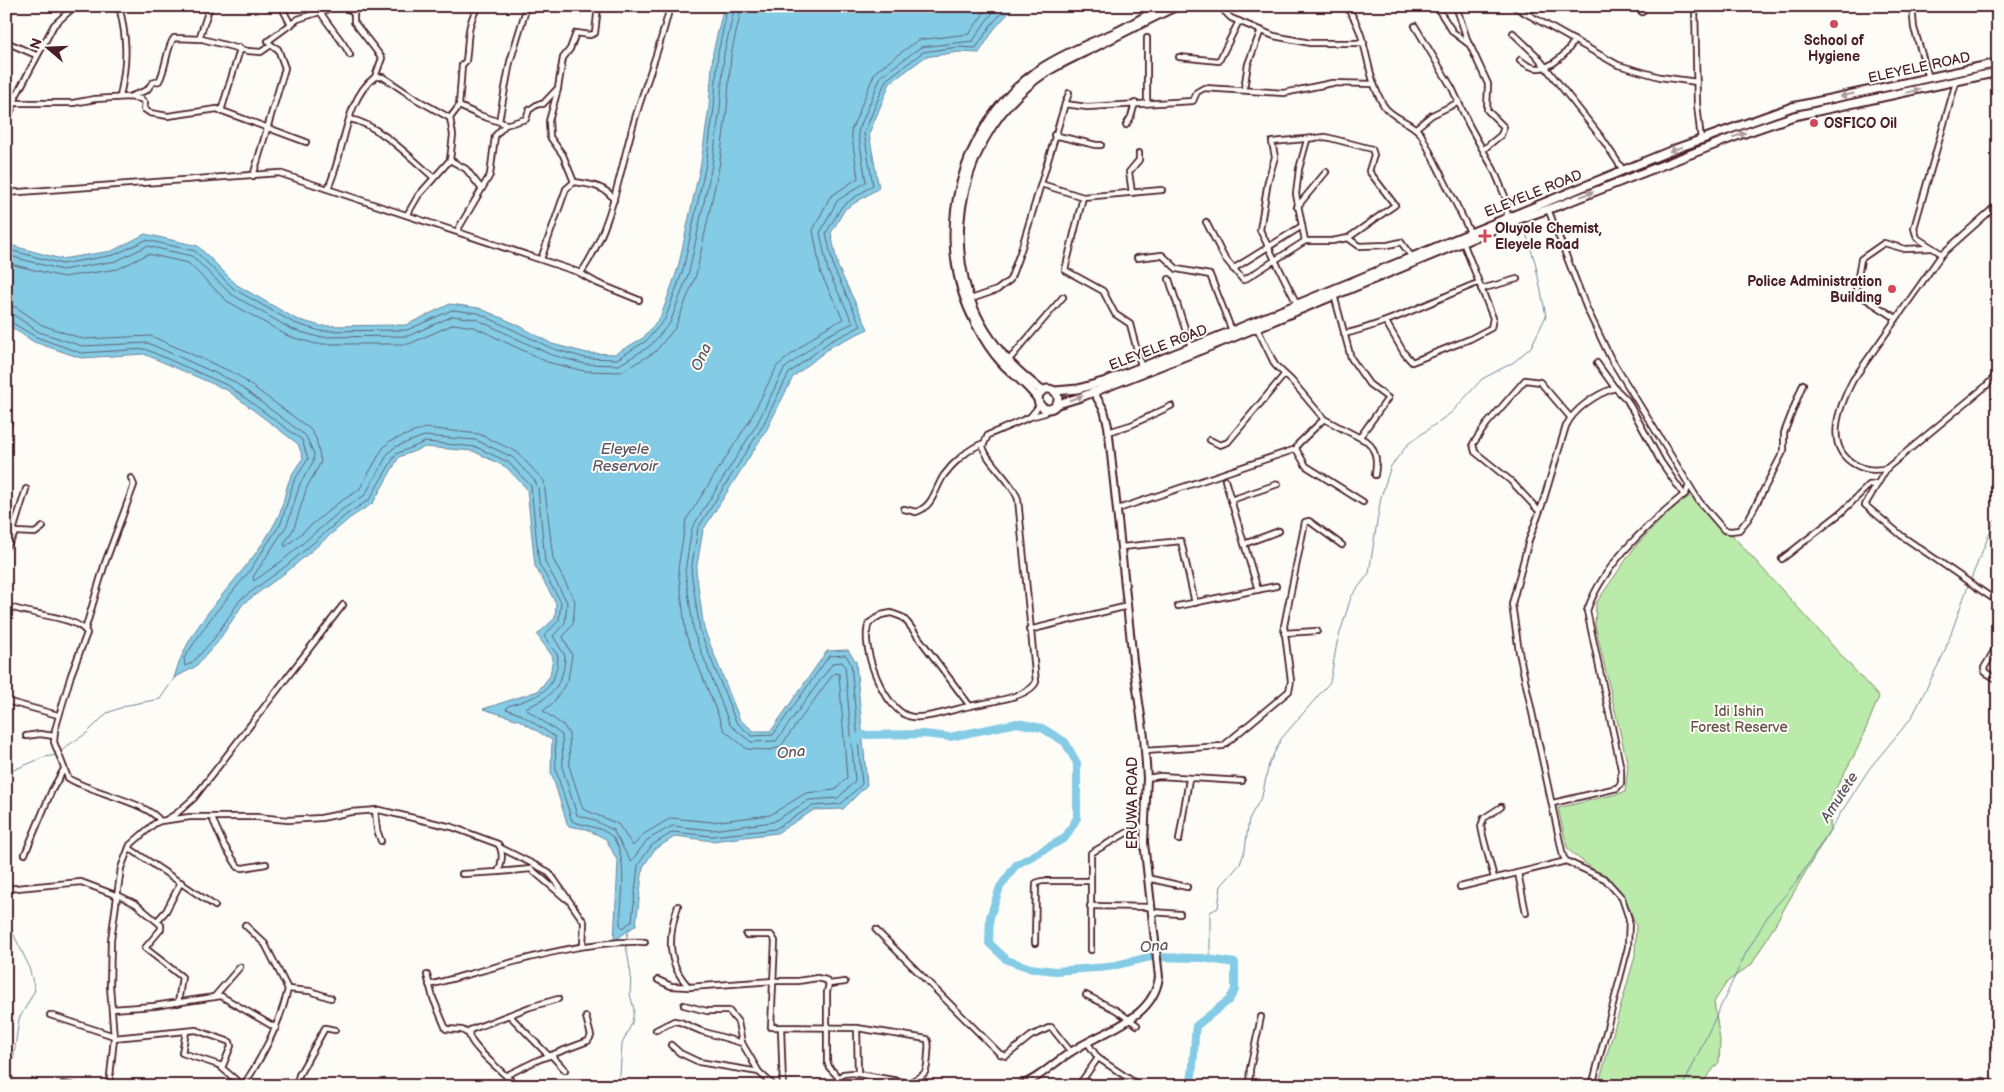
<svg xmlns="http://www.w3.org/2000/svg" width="2004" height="1092" font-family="'Balsamiq Sans',sans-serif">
<rect width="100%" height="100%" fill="#fdfcf7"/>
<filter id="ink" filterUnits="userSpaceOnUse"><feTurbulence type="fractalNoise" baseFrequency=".02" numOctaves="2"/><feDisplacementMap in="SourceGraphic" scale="10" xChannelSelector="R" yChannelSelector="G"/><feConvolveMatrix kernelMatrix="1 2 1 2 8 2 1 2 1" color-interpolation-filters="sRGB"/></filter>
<g filter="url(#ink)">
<polygon fill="#bbebab" stroke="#82856b" points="1694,493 1879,697 1857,750 1831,797 1830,830 1752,964 1727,982 1714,1002 1720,1040 1719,1062 1700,1086 1598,1086 1635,956 1636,926 1629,907 1619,889 1572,853 1567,847 1558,808 1625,792 1628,766 1595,625 1596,603 1637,544 1671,510"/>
<path fill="#84cbe5" stroke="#6d869b" d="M724 6H1015L995 28 979 53 959 52 925 57 890 83 869 134 879 188 845 209 831 233 838 267 868 329 832 346 793 377 767 429 703 530 696 571 704 629 740 720 754 731H771L827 651 848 650 856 662 867 785 843 809 814 810 777 833 712 841 676 836 655 849 643 867 636 925 614 941 618 862 606 839 586 829 568 826 551 772 552 740 519 720 483 709 538 691 550 676 553 657 537 635 555 618 556 603 535 566 527 489 506 467 473 451 425 447 399 457 373 503 350 518 289 570 243 604 217 643 195 667 174 678C190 616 248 576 276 521 283 509 284 494 289 481 292 473 298 465 303 458L298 444 227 390 144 354 81 358 34 342 6 324V244L61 259 112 251 145 234 198 246 237 285 296 319 321 326 406 325 450 304 479 308 518 325 552 344 587 353 615 354 643 338 661 316 678 268 701 163 709 107 713 52Z"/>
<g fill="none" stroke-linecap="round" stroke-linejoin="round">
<g stroke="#616475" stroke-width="1">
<polyline points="6,249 62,264 114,255 146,240 195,251 234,289 294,323 320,331 407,330 452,310 478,313 551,348 585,358 617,359 646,341 665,319 683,270 706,164 714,108 718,53 728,6"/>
<polyline points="6,255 62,270 116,261 147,246 192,256 231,294 291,329 318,337 408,336 453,316 476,319 549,354 585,364 619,365 650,346 670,323 689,272 712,165 720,109 724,54 735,6"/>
<polyline points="6,263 63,277 118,269 148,254 188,263 227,301 288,336 316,344 409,344 454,324 474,327 547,362 584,371 621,372 655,352 675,328 696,275 719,167 727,109 731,55 742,6"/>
<polyline points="6,306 16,307 42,325 83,339 151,336 236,374 310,429 316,438 321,462 307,487 294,528 284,544 285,547 338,503 359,490 383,448 390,441 425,428 479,434 517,452 544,481 553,559 575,601 573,624 563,637 572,655 568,680 553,703 543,711 564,726 569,734 570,769 583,809 618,824 633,846 644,834 671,818 712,822 770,815 806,793 835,790 847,778 839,674 834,673 780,747 771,750 747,749 724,730 686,635 678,568 686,520 750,420 777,366 822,330 843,319 821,274 813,230 830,197 858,178 851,131 875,72 918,40 969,34 989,6"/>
<path d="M6 313 14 315 39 332 82 346 148 343 233 381 306 436 314 454 313 462 300 484 287 525 253 577 254 581 282 561 343 509 365 495 389 452 395 447 424 436 476 440 512 457 535 481 538 488 545 562 567 602 565 623 553 636 565 656C564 683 552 698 527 707L526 709 562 735 563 770 577 815 591 819 613 830 631 862 647 840 672 826 712 830 773 822 809 800 838 798 855 781 845 666 842 662 833 663 776 741 751 742 730 725 694 633 685 571 692 528 757 424 784 369 826 336 853 323 828 271 820 233 837 201 866 182 858 132 881 76 921 47 973 41 986 21 999 6"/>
<path d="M6 319 36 337 81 353 145 349 229 386 302 440 308 459 294 481 281 523 248 573 211 618 184 658 185 666 192 663 213 640 240 600 286 566 347 514 369 500 396 454 425 442 476 447 508 462 531 486 539 564 561 602 559 620 544 636 558 656C556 693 538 696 508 706L506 709 522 715 555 737 556 771 572 821C583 826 598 826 609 834 630 850 621 902 620 925L623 928 632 921 638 865 652 845 673 832 712 836 775 829 812 806 841 804 862 784 851 664 846 655 829 656 773 735 752 736 736 722 700 631 691 571 698 528 762 427 789 373 829 342 861 326 834 269 826 233 842 206 873 185 864 133 886 80 923 52 958 47 976 48 991 25 1008 6"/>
</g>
<g stroke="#6d869b" stroke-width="1">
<polyline points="60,753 67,746 87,733 107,713 128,705 160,699 175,677"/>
<polyline points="6,773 45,757 57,755"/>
<polyline points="6,919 28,964 35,990 19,1019 12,1069 14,1086"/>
<polyline points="626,941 629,928"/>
<polyline points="1210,960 1210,912 1218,908 1221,886 1240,864 1245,850 1249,819 1262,796 1269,764 1281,739 1330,682 1337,643 1351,597 1369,573 1381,497 1391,466 1408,444 1452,412 1482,379 1514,362 1531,347 1546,316 1535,262 1523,224"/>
<polyline points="613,1086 620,1075 622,1044 632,1023 634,1009 630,994 631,975 626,945"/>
<polyline points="1683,1086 1746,953 1769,914 1797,881 1869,769 1912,717 1944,653 1968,586 1998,513"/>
</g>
<path stroke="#84cbe5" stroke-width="8" d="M854 740 863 735 924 734 950 737 1017 723 1042 728 1065 742 1077 763V818L1065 838 1016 865 1000 887 990 917 989 943 1007 960 1030 968 1055 971 1108 967 1150 957 1202 958 1235 963V990L1229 1000 1196 1026C1194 1038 1194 1079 1189 1086"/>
<g stroke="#4a1f2b" stroke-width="8">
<g id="minor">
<path d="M119 6C128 42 127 62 120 97"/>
<polyline points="281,6 291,25"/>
<polyline points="347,6 354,14 354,22 382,58 375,77"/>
<polyline points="1219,6 1231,18 1274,36 1310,43 1364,43"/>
<path d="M1346 6C1370 37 1364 74 1384 106 1393 119 1411 121 1421 134L1470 232"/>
<polyline points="1436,6 1453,32 1470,45 1488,84 1487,110 1504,127 1501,135 1484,149"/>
<polyline points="1456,6 1468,42"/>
<polyline points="1513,6 1618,65 1660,77 1697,82"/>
<polyline points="1695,6 1697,104 1701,140"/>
<polyline points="1912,6 1914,28 1929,78"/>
<polyline points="1642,12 1645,6"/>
<path d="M321 13C330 28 342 39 350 55"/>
<polyline points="1415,26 1452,88 1469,125 1494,170 1507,201 1507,217"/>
<polyline points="1513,33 1536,55 1601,137 1623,170"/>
<polyline points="1147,38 1147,103"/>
<polyline points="199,39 210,6"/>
<polyline points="6,42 36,55"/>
<polyline points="271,45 268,41 298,19 338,6"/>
<polyline points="1179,57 1219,61 1239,21"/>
<path d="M1520 60C1525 64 1531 68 1538 68 1551 69 1569 52 1574 40"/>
<polyline points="558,89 549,121 550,137 563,155 574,182"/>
<polyline points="1244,89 1248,64 1261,30"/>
<polyline points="6,91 16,98 6,123"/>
<polyline points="16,96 54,25 75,6"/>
<path d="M129 97 147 90 152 83 159 81C166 69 167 45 174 38L202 39 248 51 261 52 271 45 278 49 285 68 253 176"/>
<polyline points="14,103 73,103 95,99 129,97 141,99 145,103 144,109 150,113 168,116 217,109 306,142"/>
<polyline points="1065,104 1069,93"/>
<path d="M459 106 462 65 466 61C469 39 466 27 478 6"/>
<polyline points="221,111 239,53 239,47"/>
<path d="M350 119C378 124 411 158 433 177"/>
<polyline points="499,121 510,62 527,6"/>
<polyline points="505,125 526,119 529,110 538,104 543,104 558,88 563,58 570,49 576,33 590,35 595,33 598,6"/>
<polyline points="1126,125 1131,117 1135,103"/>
<polyline points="1416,128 1432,115 1459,102"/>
<polyline points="1054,135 1096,145 1101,145"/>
<polyline points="450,160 466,169 481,188"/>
<polyline points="1041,184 1083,197 1162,190"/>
<path d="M328 188C345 153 344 100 375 77H383L416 99 450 118"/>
<polyline points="6,193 279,173 578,272 597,283 639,300"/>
<polyline points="1132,193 1129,172 1139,160 1139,153"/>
<polyline points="1083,197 1065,270 1103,291 1115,314 1130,324 1141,366"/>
<path d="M1998 204 1942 254 1853 380C1840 405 1822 447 1856 465 1865 470 1876 471 1887 468L1986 386 1998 373"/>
<polyline points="1297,207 1326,172"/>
<polyline points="1548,209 1587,309 1610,357 1699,501 1724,530 1731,531 1739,530 1749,518 1760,497 1784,450 1784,433 1803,384"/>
<polyline points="407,215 418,196 450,160 453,135 450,118 459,106 479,115 506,124 495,136 490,175 457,231"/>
<polyline points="1206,222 1224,257 1243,280 1244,280 1305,241 1332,241 1348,238 1395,205 1369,171 1374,155 1372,149 1326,137 1272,142 1275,157 1268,181 1260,230 1297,304"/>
<polyline points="1348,238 1359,246 1388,245 1401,242 1411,256"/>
<polyline points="1305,241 1296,194 1299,169 1307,140"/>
<polyline points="1942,254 1917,238 1914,228 1956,82"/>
<polyline points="1137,258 1162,255 1177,269 1210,275 1232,331"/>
<path d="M541 259 566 189 574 182C588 184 607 186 614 200"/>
<polyline points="1233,269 1302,226"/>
<path d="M581 273C614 225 620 166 637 112 648 77 662 42 670 6"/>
<polyline points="1169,279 1191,347"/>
<polyline points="1481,289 1517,279"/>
<polyline points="1334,295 1351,358 1369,384 1388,398 1360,437"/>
<polyline points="971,299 997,290 1010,280 1021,250 1065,104 1087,107 1193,101 1197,92 1204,88 1284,93 1332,83 1374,84"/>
<polyline points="1896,318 1858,294 1856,289 1861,259 1884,243 1905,249 1932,248"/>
<polyline points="1386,322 1404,353 1412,362 1470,339 1491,328 1493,318 1463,242"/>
<path d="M1257 328 1275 365 1292 381 1324 419 1368 442C1377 453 1377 461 1375 475"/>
<path d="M1344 334C1391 323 1433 300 1478 283"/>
<polyline points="1008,361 1063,297"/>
<polyline points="1597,363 1615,388 1627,400 1661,462 1684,495"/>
<polyline points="1030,417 1039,406 1038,401"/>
<polyline points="6,432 9,422"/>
<polyline points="1108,432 1131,425 1171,406"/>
<polyline points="1210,440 1220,445 1228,442 1284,375"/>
<polyline points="1296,449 1306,466 1363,502"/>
<polyline points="1887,468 1865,505 1902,536 1998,602"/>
<polyline points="1225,480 1258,590"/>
<polyline points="1231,500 1278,484"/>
<path d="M904 509 916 512C934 506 935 488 944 475 953 463 969 448 984 443"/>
<polyline points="1118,509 1296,449 1298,444 1324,419"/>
<polyline points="1539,511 1511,481 1475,452 1473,444 1486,425 1525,380 1540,382 1570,417"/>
<polyline points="6,528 16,532 35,533 43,527"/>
<polyline points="13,531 26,489"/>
<polyline points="1244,544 1279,531"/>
<polyline points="6,547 16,532"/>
<polyline points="1122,547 1181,541 1195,603"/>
<polyline points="1782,559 1842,512 1869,485 1876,484"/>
<path d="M8 606C27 615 78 616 87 633L71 675 55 730 54 742 68 778C89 792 150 803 160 821"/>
<polyline points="1178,606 1276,586"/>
<path d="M891 613 902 617 907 622 970 706C954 709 928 719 913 717 885 715 859 646 869 623L881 615Z"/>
<polyline points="85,630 105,563 134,485 131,478"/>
<polyline points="1029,630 1128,606"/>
<polyline points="1284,633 1317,631"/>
<polyline points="1998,644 1984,668 1985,672 1998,680"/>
<polyline points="6,701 58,715"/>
<path d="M970 706C987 702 1029 698 1036 682L1018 499C1011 479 986 462 983 446L988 435 1030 417 1045 413V409"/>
<polyline points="26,736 40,734 54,736"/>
<polyline points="1144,751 1223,746 1289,691 1291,681 1284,626 1305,522 1309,521 1342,545"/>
<polyline points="1147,778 1160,776 1242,781"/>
<path d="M1553 803 1617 788 1621 783V769L1587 611C1602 565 1650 522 1686 493L1689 485"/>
<polyline points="375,810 377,830 381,841"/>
<polyline points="212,818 224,845 238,867 243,868 266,864"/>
<polyline points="166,820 176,814 194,798 343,605"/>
<polyline points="1179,840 1189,779"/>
<polyline points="129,848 215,906"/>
<polyline points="501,848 547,871 554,879 584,922 583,946"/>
<polyline points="25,854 52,790 64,769"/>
<polyline points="498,872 531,869 565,898"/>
<polyline points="1518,873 1526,913"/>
<polyline points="1147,878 1187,887"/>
<polyline points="1494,878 1483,836 1481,826 1484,818 1501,807"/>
<polyline points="1460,887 1566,861"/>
<polyline points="6,889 81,882 118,896"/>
<polyline points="118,895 136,904 161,925 161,929 145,948 182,977 178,1003"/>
<path d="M678 906C668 935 666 963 689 987L774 981H798L817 978 826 980 829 984"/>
<polyline points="1090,906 1151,907"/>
<polyline points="1152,912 1180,914"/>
<polyline points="157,921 166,911 181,882"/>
<polyline points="876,930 1000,1054 1006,1056 1031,1036 1051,1027 1071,1052"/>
<path d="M746 935H771L775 941 771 1027 857 1028 927 1039C930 1044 928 1048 928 1054 927 1075 926 1074 908 1083"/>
<polyline points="1035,943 1036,883 1042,881 1090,881"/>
<polyline points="1091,950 1091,853 1128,832 1144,826"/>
<path d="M427 975 433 998 446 1029 462 1030 469 1034C470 1047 506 1074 516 1086"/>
<polyline points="658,980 671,986 689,987"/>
<path d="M429 985C496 968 577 939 645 942"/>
<polyline points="288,989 310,991 331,998"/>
<polyline points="1086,995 1116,1010 1137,1025"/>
<polyline points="214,997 240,967"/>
<polyline points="684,1005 707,1011 729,1011 738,1022 742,1043"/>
<polyline points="112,1009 154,1006 221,996 276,1028"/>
<polyline points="50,1015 114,1036"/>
<polyline points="510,1016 549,1056"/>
<polyline points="781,1028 783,1086"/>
<polyline points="857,1028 858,1074"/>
<polyline points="656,1030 674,1021 680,1022 701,1031 742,1043 759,1072"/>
<polyline points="186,1032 182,1053 222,1066"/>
<polyline points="469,1034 470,1030 530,1007 558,999"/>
<polyline points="114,1038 196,1030 230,1042 231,1046 222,1068 243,1086"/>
<polyline points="1087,1042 1098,1058 1137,1084"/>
<polyline points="671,1045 680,1053 699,1062 759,1072 774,1086"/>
<polyline points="552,1056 565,1070"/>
<polyline points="507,1075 538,1060 588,1041 591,1036 586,1017"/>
<polyline points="839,1078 829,1067 827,1061 827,992 829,984 845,982"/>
<polyline points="1982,1081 1998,1084"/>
<polyline points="63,1084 74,1086"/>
<path d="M109 1086 114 1038 110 986 111 940 121 868 130 845 154 824 160 821 190 817H257L288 820 321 818 351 812 379 810 452 827 498 844C504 852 502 864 498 872L462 874"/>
<path d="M243 1086C263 1056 280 1024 288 989L265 944 245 925"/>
<polyline points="296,1086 299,1075 325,1028 335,1030"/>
<polyline points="844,1086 839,1078 843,1074 853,1073 904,1082 910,1086"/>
<polyline points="1078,1086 1098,1058"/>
<polyline points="1249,1086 1250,1069 1261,1017"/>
<path d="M1592 1086 1628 947 1629 919 1622 898 1605 879 1566 861 1563 856 1519 652 1512 604 1529 540 1542 505 1566 426C1574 409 1596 394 1615 388"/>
</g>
</g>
<g stroke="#4a1f2b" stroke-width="10">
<path id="secondary" d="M1019 1086C1039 1079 1053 1063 1071 1052 1101 1031 1153 1021 1159 977L1144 842 1147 778 1144 737 1133 661 1108 426 1104 410 1093 391"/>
</g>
<g stroke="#4a1f2b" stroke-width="11">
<g id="primary">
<circle cx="1048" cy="399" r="10"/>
<path d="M1042 391C1025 377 1009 364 996 346 934 267 954 146 1030 84 1049 68 1073 58 1095 47 1123 33 1149 19 1177 6"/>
<polyline points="1055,391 1078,389 1106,381 1232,331 1675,149 1792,107 1998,63"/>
<path d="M1038 399C1028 385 1015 376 1003 364 992 352 983 338 976 324 930 238 959 127 1037 71 1060 55 1089 43 1114 33 1131 25 1147 15 1164 6"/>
<polyline points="1058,404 1081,397 1234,337 1514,221 1563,204 1742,134 1794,116 1998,72"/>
</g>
</g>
<use href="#minor" stroke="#fdfcf7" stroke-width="4.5"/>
<use href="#secondary" stroke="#fdfcf7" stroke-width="6"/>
<use href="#primary" stroke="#fdfcf7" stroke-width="7"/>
</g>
<defs><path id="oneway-solid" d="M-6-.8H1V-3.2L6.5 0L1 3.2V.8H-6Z" transform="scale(1.25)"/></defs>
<g fill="#ac999b">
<use href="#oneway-solid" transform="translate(1913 91) rotate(-13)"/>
<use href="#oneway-solid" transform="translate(1847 95) rotate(169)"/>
<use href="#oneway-solid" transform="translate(1739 135) rotate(-20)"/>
<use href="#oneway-solid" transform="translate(1676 149) rotate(159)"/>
<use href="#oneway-solid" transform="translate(1587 194) rotate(-22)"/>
<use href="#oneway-solid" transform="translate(1076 398) rotate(-19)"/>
</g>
</g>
<g fill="#d1495b" stroke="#fdfcf7" stroke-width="2">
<circle cx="1834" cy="24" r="5"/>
<circle cx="1814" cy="123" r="5"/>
<path d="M1482.5 228.5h5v5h5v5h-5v5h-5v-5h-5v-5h5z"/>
<circle cx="1892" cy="289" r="5"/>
</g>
<g text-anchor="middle" stroke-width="4" stroke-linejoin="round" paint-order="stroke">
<g font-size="14" font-weight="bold" fill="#4a1f2b" stroke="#fdfcf7" text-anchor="start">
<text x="1834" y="45" text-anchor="middle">School of<tspan x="1834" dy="16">Hygiene</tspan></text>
<text x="1824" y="128">OSFICO Oil</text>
<text x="1495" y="233">Oluyole Chemist,<tspan x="1495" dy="16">Eleyele Road</tspan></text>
<text x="1882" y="286" text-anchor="end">Police Administration<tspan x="1882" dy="16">Building</tspan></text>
</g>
<g font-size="14" fill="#4a1f2b" stroke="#fdfcf7">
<text transform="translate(1919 67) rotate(-12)" y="5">ELEYELE ROAD</text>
<text transform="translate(1533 193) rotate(-22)" y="5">ELEYELE ROAD</text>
<text transform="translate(1158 347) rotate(-21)" y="5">ELEYELE ROAD</text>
<text transform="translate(1132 803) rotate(-90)" y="5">ERUWA ROAD</text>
</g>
<g font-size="14" fill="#66524b" stroke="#fdfcf7">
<text x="1739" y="716">Idi Ishin<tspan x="1739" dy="16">Forest Reserve</tspan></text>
</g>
<g font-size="15" font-style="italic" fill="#5b5363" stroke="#fdfcf7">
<text transform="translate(701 357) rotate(-65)" y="5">Ona</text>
<text x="625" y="454">Eleyele<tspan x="625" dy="17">Reservoir</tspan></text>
<text transform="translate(791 752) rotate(-5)" y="5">Ona</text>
<text transform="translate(1839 797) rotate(-57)" y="5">Amutete</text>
<text transform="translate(1154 946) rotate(-5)" y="5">Ona</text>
</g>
</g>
<rect width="2004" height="1092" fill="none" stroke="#fdfcf7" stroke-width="25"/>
<rect x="12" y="12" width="1979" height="1067" fill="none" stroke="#4a1f2b" stroke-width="2" filter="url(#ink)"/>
<g transform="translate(48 48) rotate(289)" stroke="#fdfcf7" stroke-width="4" paint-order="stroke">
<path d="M0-4L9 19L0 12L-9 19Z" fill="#4a1f2b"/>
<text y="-8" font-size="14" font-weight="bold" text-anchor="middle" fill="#4a1f2b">N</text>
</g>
</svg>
